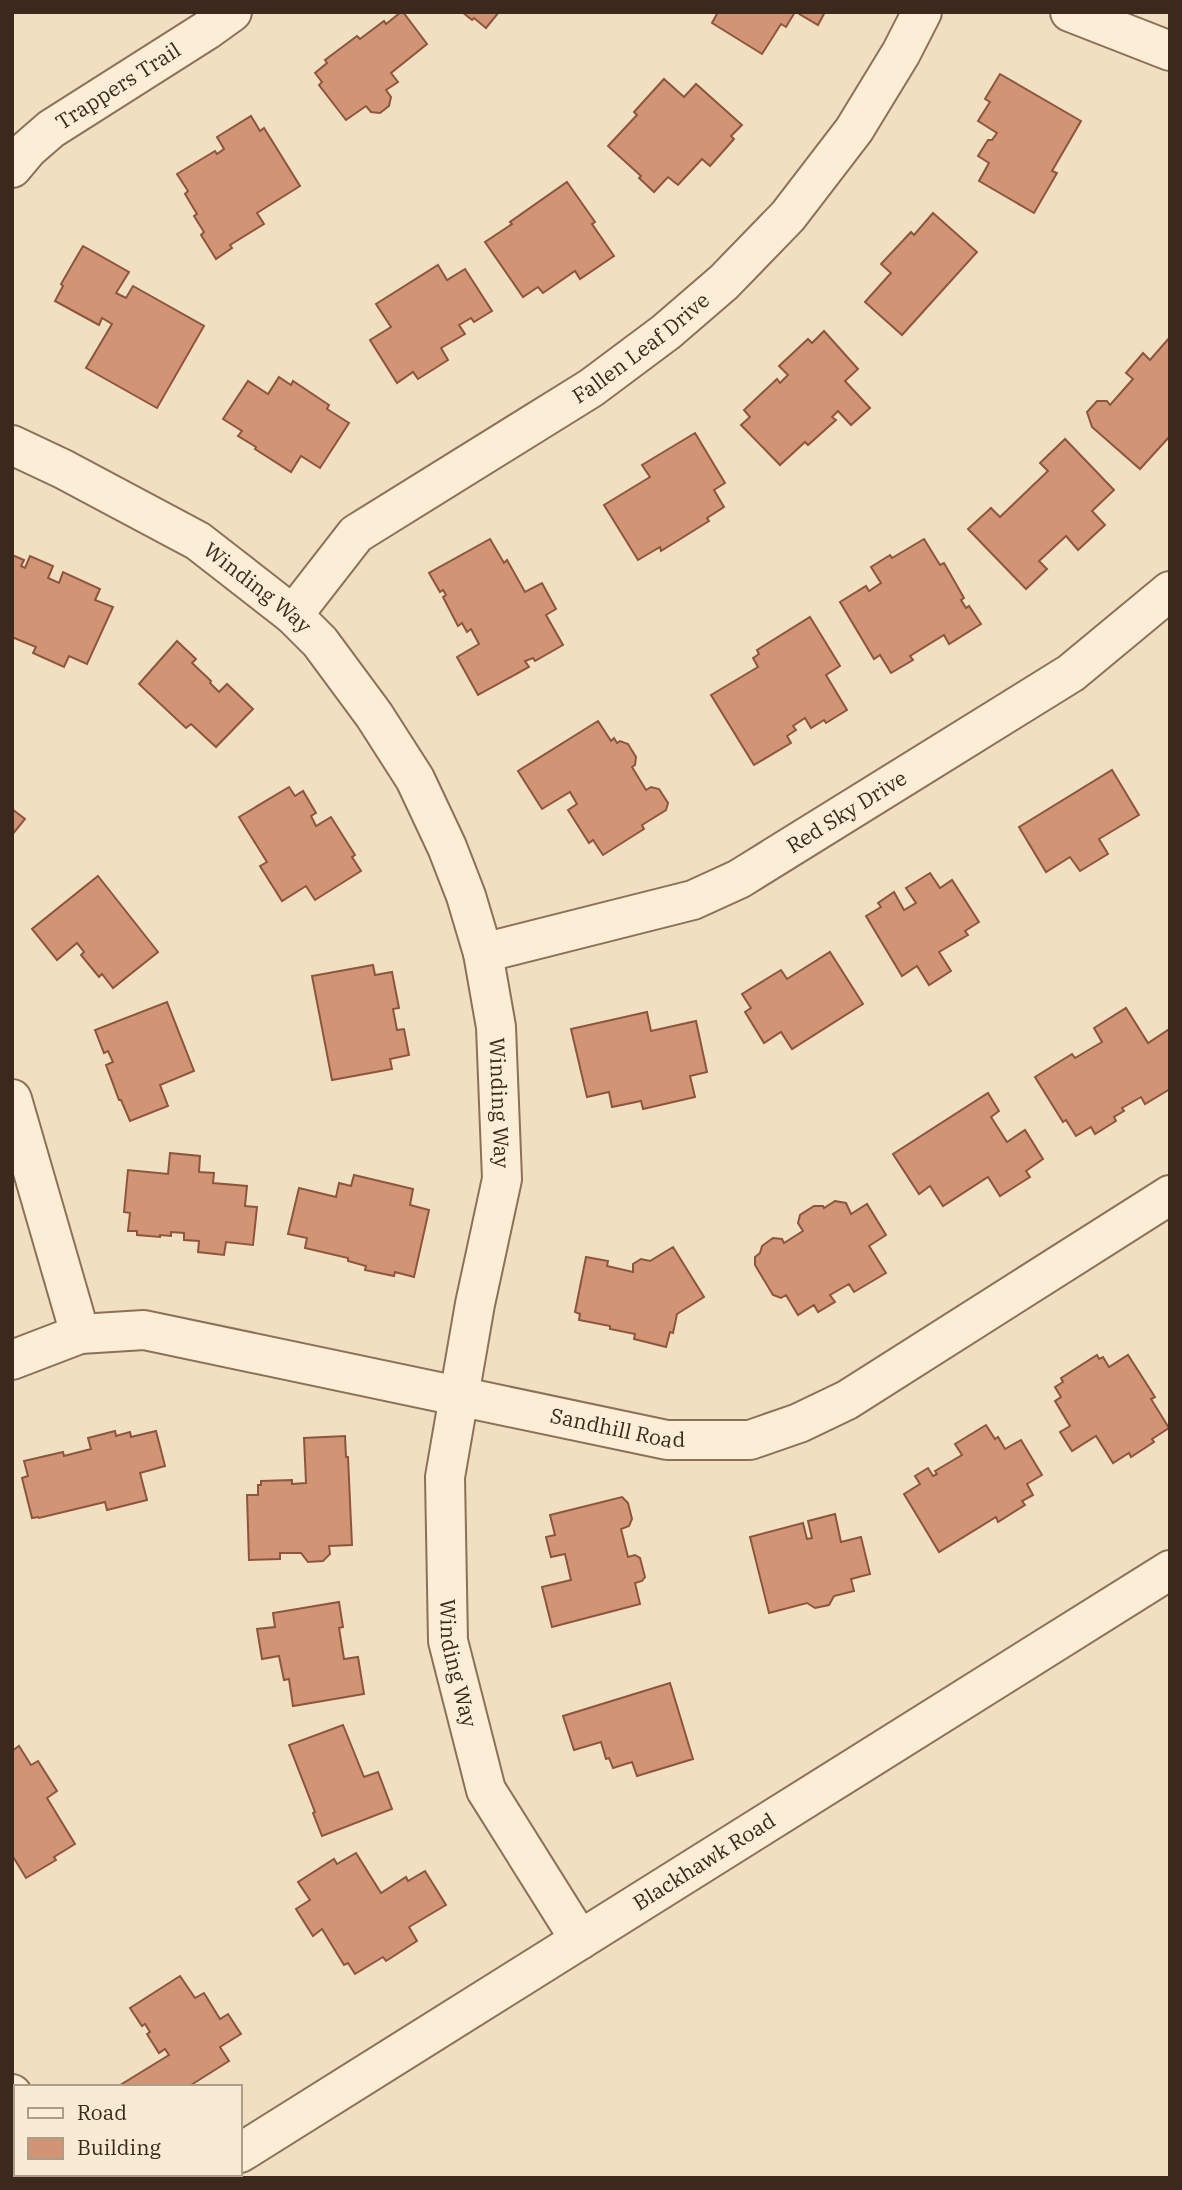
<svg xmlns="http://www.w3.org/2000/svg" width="1182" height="2190" font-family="'IBM Plex Serif',serif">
<rect width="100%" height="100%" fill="#f1dfc2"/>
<g fill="#d19576" stroke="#8d563c" stroke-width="2">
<polygon points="401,12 403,12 427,44 391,73 398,82 386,90 391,97 389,106 380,113 371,112 366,106 346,120 319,85 322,82 315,73 327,63 325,60 357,36 360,39 384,21 386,24"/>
<polygon points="462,12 499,12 486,28 474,18 472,20"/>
<polygon points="718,12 795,12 786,27 781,24 762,54 712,23"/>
<polygon points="796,12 825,12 818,25"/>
<polygon points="1000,74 1081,121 1052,171 1057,173 1034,213 979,181 989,163 978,156 988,140 992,140 997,133 978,121 990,102 985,99"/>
<polygon points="664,79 684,97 696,84 742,125 731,136 734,139 710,166 702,159 678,185 668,177 654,192 639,178 641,176 608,146 637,115 634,112"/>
<polygon points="251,116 260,131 264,128 300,186 257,213 264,224 230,245 232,248 216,259 201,235 204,232 194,216 197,214 185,194 188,191 177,174 215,151 217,154 224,149 217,137"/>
<polygon points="567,182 595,222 592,224 614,256 580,279 575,271 543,293 538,287 523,297 485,242 512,224 510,222"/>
<polygon points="933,213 977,252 902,335 865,302 891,273 881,264 911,232 914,235"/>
<polygon points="83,246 129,272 116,293 126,298 133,286 204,326 157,408 86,368 112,324 102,318 99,325 55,301 63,286 61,284"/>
<polygon points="438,265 447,280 465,269 492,311 474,322 471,318 459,325 465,334 441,348 448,360 418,379 413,372 397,383 370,340 391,327 376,304"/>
<polygon points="824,331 858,369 845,381 870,408 851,425 838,411 832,417 836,420 808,445 805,442 780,465 741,425 750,417 744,410 777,379 780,383 788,375 779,366 808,339 812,343"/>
<polygon points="1170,337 1170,436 1140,469 1092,427 1087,412 1097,401 1107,401 1110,405 1133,379 1126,373 1143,353 1150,360"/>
<polygon points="279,377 291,385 293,381 329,405 327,409 349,423 320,468 301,456 291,472 255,449 256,447 238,436 242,431 223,419 248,381 268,394"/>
<polygon points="695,433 725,483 714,490 724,507 707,518 709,521 661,551 660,547 638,560 604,505 650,477 642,465"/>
<polygon points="1065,439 1114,490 1092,511 1105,525 1078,550 1066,536 1039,561 1047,569 1026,589 968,529 991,508 1000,517 1048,471 1040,463"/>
<polygon points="490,539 504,563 507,560 525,592 542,583 556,609 546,615 563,645 535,661 533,658 525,661 529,667 478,695 457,657 479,644 471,629 467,632 462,623 458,626 443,597 446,595 443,590 440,592 429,573"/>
<polygon points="924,539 940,565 944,563 964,598 961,600 966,608 969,606 981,624 949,644 944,635 910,656 913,660 891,673 880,655 874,659 840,602 866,586 869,591 881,583 871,567 890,555 892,558"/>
<polygon points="12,555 24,560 21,566 25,568 30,556 53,566 48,578 59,583 63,572 100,589 95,600 113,607 87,664 69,656 64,667 33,653 36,647 12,637"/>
<polygon points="810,617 840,666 826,675 847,710 826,723 824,720 811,728 805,718 793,726 796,730 787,736 791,743 754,765 711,695 758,667 753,658 759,654 757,650"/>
<polygon points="177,641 196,659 192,663 211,681 210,683 219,692 227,684 253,709 216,747 191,724 186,728 139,684"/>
<polygon points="598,721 611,741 614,738 617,743 620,741 628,744 636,757 635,765 632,767 646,790 651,787 659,789 668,803 666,810 642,825 644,829 603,855 593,840 589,843 568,810 577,804 570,792 542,809 518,771"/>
<polygon points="1112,770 1139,815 1099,839 1108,854 1080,871 1070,857 1046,872 1019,827"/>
<polygon points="289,787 295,796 303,791 316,813 311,816 316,826 331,817 355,855 352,857 361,871 315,900 306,886 282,901 260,866 267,862 239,817"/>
<polygon points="12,809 25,819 12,835"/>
<polygon points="930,873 940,888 952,880 979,922 965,931 968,935 939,952 951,971 929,985 917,966 902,976 866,916 881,907 878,903 894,892 904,910 916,903 906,888"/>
<polygon points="98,876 158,952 113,988 102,974 99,977 81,955 84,952 77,943 57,960 32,929"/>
<polygon points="830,952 863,1004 792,1049 781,1032 764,1043 745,1012 751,1008 742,994 781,970 787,979"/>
<polygon points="373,965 375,975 392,972 399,1008 393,1009 397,1030 404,1029 409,1055 390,1059 392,1069 332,1080 312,976"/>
<polygon points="167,1002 194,1071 160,1085 168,1106 130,1121 121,1100 119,1100 106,1065 113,1062 108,1051 104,1053 95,1030"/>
<polygon points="1126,1008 1148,1043 1168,1030 1170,1033 1170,1089 1145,1104 1141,1097 1122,1108 1124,1111 1114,1117 1116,1121 1095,1134 1091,1127 1076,1136 1066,1120 1063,1122 1035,1077 1072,1054 1075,1058 1102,1042 1094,1028"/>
<polygon points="647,1012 651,1031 696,1021 707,1072 690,1076 695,1097 643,1109 641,1101 612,1107 609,1092 587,1097 571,1029"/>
<polygon points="988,1093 999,1111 991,1117 1007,1142 1025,1130 1043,1159 1026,1171 1030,1177 1000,1196 988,1177 943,1206 930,1186 919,1194 893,1154"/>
<polygon points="170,1153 200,1156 199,1172 214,1173 213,1183 247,1186 245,1206 257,1207 253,1245 226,1242 224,1255 198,1252 199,1241 184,1240 184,1233 171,1232 171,1236 160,1235 160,1237 137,1235 137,1231 128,1231 130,1213 124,1212 128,1170 168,1174"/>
<polygon points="354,1175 413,1189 410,1205 429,1210 414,1277 395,1272 394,1276 365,1270 366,1266 348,1261 348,1258 305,1248 307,1238 288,1234 299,1188 336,1197 339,1183 351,1186"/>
<polygon points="835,1201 846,1203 851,1214 867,1204 886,1235 869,1246 886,1273 854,1292 849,1284 830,1295 835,1302 818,1312 814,1305 798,1315 786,1295 781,1298 773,1295 755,1265 755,1257 760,1253 762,1246 773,1238 782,1239 784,1243 803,1231 798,1223 800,1215 814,1206 823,1206 824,1208"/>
<polygon points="673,1247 704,1297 677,1314 673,1333 670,1332 666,1347 634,1339 635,1334 610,1329 610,1326 579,1320 580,1314 575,1312 586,1257 608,1261 607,1266 633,1272 633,1264 641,1259 650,1261"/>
<polygon points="1097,1355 1099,1359 1103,1357 1109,1367 1128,1355 1155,1397 1151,1399 1169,1428 1152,1439 1154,1442 1131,1457 1129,1453 1113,1463 1096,1436 1072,1451 1060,1432 1070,1426 1055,1401 1061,1397 1055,1387 1063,1382 1061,1378"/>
<polygon points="986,1425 995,1439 998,1437 1005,1449 1021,1440 1042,1475 1027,1484 1033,1495 1022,1501 1025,1505 998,1522 996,1517 939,1552 904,1494 920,1484 915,1476 928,1468 933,1476 937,1474 935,1471 962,1455 955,1444"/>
<polygon points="115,1431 116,1436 130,1432 131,1437 156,1431 165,1466 140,1473 147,1500 107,1510 105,1502 39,1518 38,1517 32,1518 22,1478 28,1476 24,1461 63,1452 64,1456 91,1449 88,1438"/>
<polygon points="345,1436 346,1457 348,1457 352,1545 329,1546 330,1554 323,1561 308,1562 301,1553 280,1553 280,1559 249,1560 247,1495 258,1495 258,1485 261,1485 261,1481 292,1480 292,1484 306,1483 304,1438"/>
<polygon points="622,1497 628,1503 632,1519 629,1526 621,1529 628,1557 635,1555 640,1558 645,1577 642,1581 635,1583 640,1604 552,1627 542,1587 571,1580 565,1554 551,1557 546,1537 555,1535 550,1515"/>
<polygon points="835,1514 841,1542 861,1537 870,1574 851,1579 854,1591 834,1596 829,1605 815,1608 807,1603 769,1613 750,1537 803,1523 807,1539 812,1538 808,1521"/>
<polygon points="339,1602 343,1627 339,1628 344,1659 358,1657 364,1694 293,1706 289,1679 284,1680 279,1656 262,1659 257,1629 275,1627 273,1613"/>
<polygon points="670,1683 693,1759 637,1776 632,1762 613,1768 609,1758 606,1759 601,1742 574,1750 563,1716"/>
<polygon points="343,1725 364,1777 378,1772 392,1809 322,1836 313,1813 315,1812 289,1745"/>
<polygon points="19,1746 31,1765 38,1761 57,1791 47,1798 75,1844 54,1857 56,1860 26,1878 12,1855 12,1751"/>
<polygon points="356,1853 381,1893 406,1877 408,1881 425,1871 446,1905 409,1927 417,1941 386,1961 383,1957 355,1974 348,1963 344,1965 322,1929 313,1936 296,1909 310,1900 298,1882 334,1859 337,1864"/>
<polygon points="180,1976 195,1998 204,1993 220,2019 228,2014 241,2034 220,2047 229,2061 191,2085 192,2087 117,2087 169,2055 165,2049 159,2053 147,2034 150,2032 145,2024 142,2026 130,2008"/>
</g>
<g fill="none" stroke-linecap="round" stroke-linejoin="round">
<g stroke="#8c7058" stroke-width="42">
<g id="minor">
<polyline points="1070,12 1170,51"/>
<path id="s1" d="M12 168 28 149 51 129 207 30 232 12"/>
<path id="s2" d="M12 445 63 469 198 541 293 615 320 642 374 715 415 779 447 847 466 896 483 953 496 1027 502 1179 475 1304 445 1477 448 1641 486 1790 580 1940"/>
<path id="s3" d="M293 615 356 534 591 388 666 332 724 282 788 216 854 130 901 53 922 12"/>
<path id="s4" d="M483 953 693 900 739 879 1071 673 1170 591"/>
<polyline points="12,1099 80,1334"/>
<path id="s5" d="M12 1360 80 1334 144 1330 667 1440H750L799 1423 847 1400 1170 1195"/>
<polyline points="12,2094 16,2100"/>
<path id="s6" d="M240 2153 1170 1570"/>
<polyline points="61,2174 63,2178"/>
<polyline points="201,2178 207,2174"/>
</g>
</g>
<use href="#minor" stroke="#fbedd6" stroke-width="38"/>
</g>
<g text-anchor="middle" stroke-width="6" stroke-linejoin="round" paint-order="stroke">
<g font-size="21" fill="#3b291d" stroke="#f8ead3">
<text dy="7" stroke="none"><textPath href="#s1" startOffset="135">Trappers Trail</textPath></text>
<text dy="7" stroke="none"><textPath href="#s3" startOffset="443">Fallen Leaf Drive</textPath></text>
<text dy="7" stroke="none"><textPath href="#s2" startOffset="285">Winding Way</textPath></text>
<text dy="7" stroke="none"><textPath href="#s4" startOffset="394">Red Sky Drive</textPath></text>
<text dy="7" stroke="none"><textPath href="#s2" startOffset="873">Winding Way</textPath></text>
<text dy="7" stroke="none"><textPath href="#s5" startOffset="621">Sandhill Road</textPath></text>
<text dy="7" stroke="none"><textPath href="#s2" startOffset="1440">Winding Way</textPath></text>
<text dy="7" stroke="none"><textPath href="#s6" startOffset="548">Blackhawk Road</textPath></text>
</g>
</g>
<rect width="1182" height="2190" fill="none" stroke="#3b291d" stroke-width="28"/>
<rect x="14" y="2085" width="228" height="91" fill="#f8ead3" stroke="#ac9d8a" stroke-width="2"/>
<rect x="28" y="2108" width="35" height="10" fill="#fbedd6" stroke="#ac9d8a" stroke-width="2"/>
<text x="77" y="2120" font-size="21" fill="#3b291d">Road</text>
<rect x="28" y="2138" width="35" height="21" fill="#d19576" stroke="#ac9d8a" stroke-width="2"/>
<text x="77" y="2155" font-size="21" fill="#3b291d">Building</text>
</svg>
